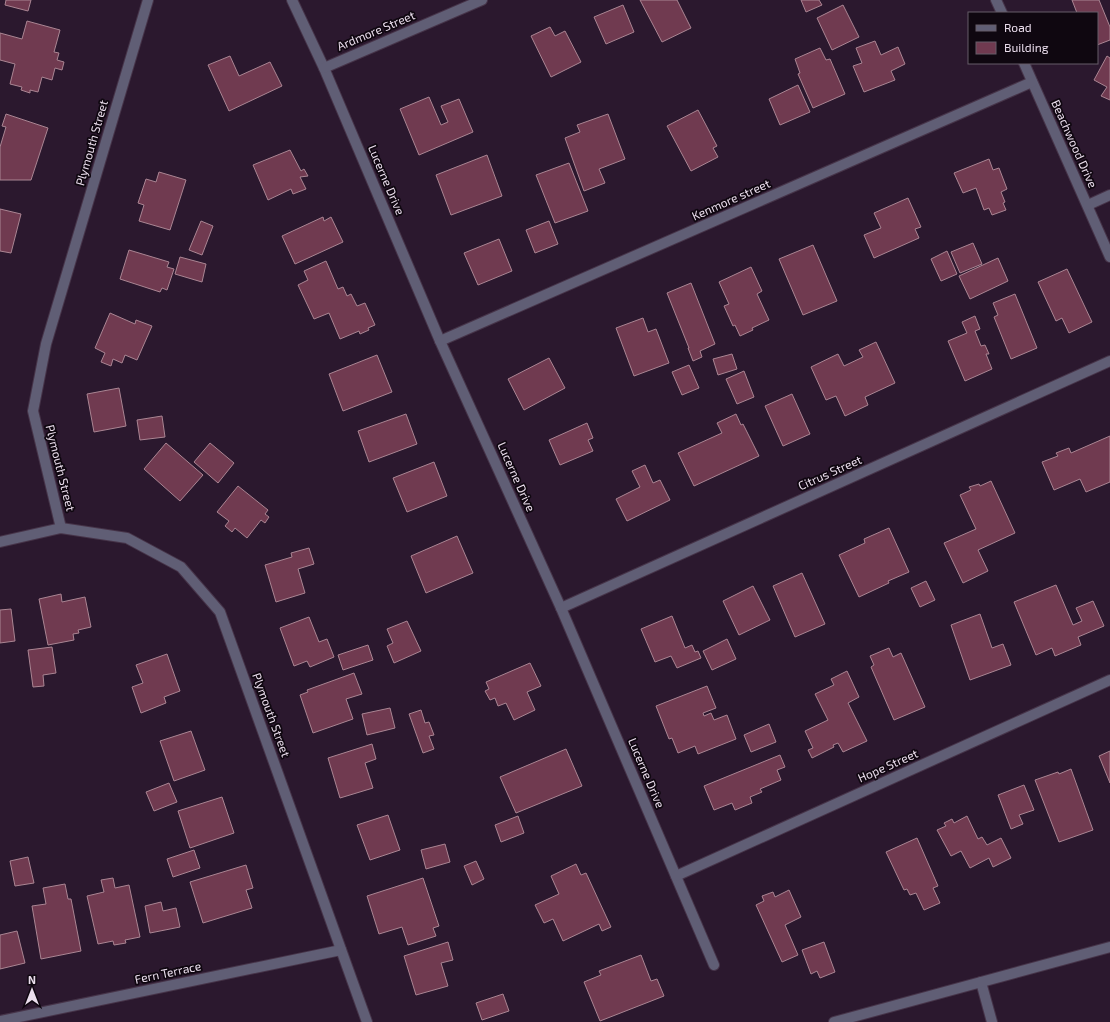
<svg xmlns="http://www.w3.org/2000/svg" width="1110" height="1022" font-family="'Exo 2',sans-serif">
<rect width="100%" height="100%" fill="#2b182e"/>
<g fill="#703a50" stroke="#aa8593">
<polygon points="6,0 31,0 28,11 5,5"/>
<polygon points="640,0 677,0 691,28 662,42"/>
<polygon points="801,0 819,0 822,5 806,12"/>
<polygon points="1072,0 1099,0 1110,27 1110,40 1097,45 1097,13 1077,13"/>
<polygon points="623,5 634,32 606,44 594,17"/>
<polygon points="843,5 859,37 832,50 817,18"/>
<polygon points="27,21 60,30 54,52 59,53 57,60 64,62 62,70 55,68 52,80 42,77 38,92 30,90 30,93 21,90 22,87 10,84 15,64 0,60 0,33 22,39"/>
<polygon points="550,27 555,36 565,31 581,62 551,77 531,36"/>
<polygon points="875,41 881,55 898,47 905,64 891,71 895,80 864,92 853,66 862,63 856,48"/>
<polygon points="820,48 826,60 830,59 845,94 813,108 798,74 800,73 795,59"/>
<polygon points="230,56 239,76 270,62 282,86 229,111 208,65"/>
<polygon points="1107,56 1110,58 1110,100 1101,96 1107,87 1094,80"/>
<polygon points="798,85 810,112 780,125 769,99"/>
<polygon points="429,97 441,125 448,122 441,106 459,99 473,132 419,155 400,109"/>
<polygon points="698,110 717,146 713,148 718,157 691,171 667,126"/>
<polygon points="6,114 48,128 31,180 0,180 0,147 6,127 2,126"/>
<polygon points="608,114 625,159 599,169 605,183 584,191 565,138 580,132 577,125"/>
<polygon points="290,150 301,171 304,169 308,176 300,177 306,189 293,194 291,189 268,200 253,165"/>
<polygon points="487,155 502,196 451,215 436,175"/>
<polygon points="989,159 993,170 999,168 1007,189 1001,192 1005,202 1003,203 1006,210 992,215 989,208 984,210 976,188 963,193 954,173"/>
<polygon points="569,163 588,211 555,223 536,175"/>
<polygon points="159,172 186,180 170,230 139,221 144,205 138,203 146,179 156,182"/>
<polygon points="908,198 921,227 915,229 919,238 874,258 864,235 881,228 874,213"/>
<polygon points="0,209 21,214 11,253 0,251"/>
<polygon points="323,217 324,221 331,217 343,242 295,264 282,236"/>
<polygon points="201,221 213,226 202,255 189,250"/>
<polygon points="549,221 558,244 535,253 526,230"/>
<polygon points="499,239 512,271 478,285 464,253"/>
<polygon points="973,243 982,264 960,273 951,252"/>
<polygon points="813,245 837,301 803,315 779,259"/>
<polygon points="129,250 169,262 167,267 174,269 167,290 162,288 160,292 120,279"/>
<polygon points="947,251 957,274 941,281 931,259"/>
<polygon points="180,257 206,264 202,282 175,274"/>
<polygon points="998,258 1008,281 970,299 959,276"/>
<polygon points="326,261 338,289 343,287 347,296 351,294 357,306 365,303 375,325 368,328 369,330 360,334 359,331 340,339 329,313 314,319 298,285 308,280 304,271"/>
<polygon points="751,267 762,291 757,294 769,320 752,328 753,330 740,336 735,325 733,326 724,306 729,304 719,282"/>
<polygon points="1067,269 1092,322 1069,333 1062,318 1056,321 1038,282"/>
<polygon points="691,283 715,344 700,351 702,357 693,361 688,348 689,348 667,293"/>
<polygon points="1015,294 1037,348 1011,359 994,317 998,315 993,303"/>
<polygon points="110,313 135,324 136,320 152,326 137,360 125,355 122,363 113,359 111,366 101,362 105,353 95,348"/>
<polygon points="975,316 980,329 975,331 981,346 985,345 989,354 986,354 992,369 965,381 948,341 967,333 962,322"/>
<polygon points="643,318 648,332 656,329 669,363 634,376 616,328"/>
<polygon points="876,342 895,383 865,397 868,405 845,416 836,396 826,400 811,367 838,354 844,366 863,357 859,350"/>
<polygon points="732,354 737,369 718,375 713,359"/>
<polygon points="377,355 392,392 343,411 329,374"/>
<polygon points="549,358 565,388 524,410 508,379"/>
<polygon points="689,365 699,388 682,395 672,372"/>
<polygon points="744,371 754,397 737,404 726,379"/>
<polygon points="119,388 126,426 94,432 87,394"/>
<polygon points="792,394 810,434 783,446 765,406"/>
<polygon points="406,414 417,444 369,462 358,431"/>
<polygon points="736,414 741,425 743,424 759,456 694,486 678,453 722,433 717,423"/>
<polygon points="162,416 165,437 140,440 137,420"/>
<polygon points="587,423 593,438 588,440 593,451 560,465 549,440"/>
<polygon points="1110,436 1110,482 1086,492 1080,479 1054,490 1042,462 1058,456 1056,453 1069,448 1071,453"/>
<polygon points="166,443 203,475 180,501 144,469"/>
<polygon points="210,443 234,463 218,483 194,462"/>
<polygon points="434,462 447,496 407,512 393,478"/>
<polygon points="645,465 653,483 660,480 670,500 627,521 616,499 640,487 632,471"/>
<polygon points="991,481 1015,533 978,550 988,571 963,583 944,543 976,529 960,495 971,490 969,487 979,484 980,486"/>
<polygon points="238,486 268,510 265,514 269,517 265,523 261,520 247,538 235,528 232,532 225,526 229,521 217,512"/>
<polygon points="889,528 909,572 888,581 889,583 859,597 839,555 865,543 864,539"/>
<polygon points="457,536 473,573 426,593 411,556"/>
<polygon points="309,548 314,564 298,569 305,593 276,602 265,565 292,557 291,553"/>
<polygon points="802,573 825,624 795,637 773,586"/>
<polygon points="926,581 935,600 920,607 911,588"/>
<polygon points="1056,585 1073,625 1082,621 1076,608 1093,601 1104,626 1078,637 1081,645 1055,656 1052,648 1036,655 1014,602"/>
<polygon points="753,586 770,620 739,635 723,601"/>
<polygon points="61,594 62,602 85,597 91,627 78,630 79,633 73,634 74,640 48,645 39,599"/>
<polygon points="11,609 15,641 0,643 0,610"/>
<polygon points="980,614 992,648 1003,644 1011,665 970,680 951,625"/>
<polygon points="672,616 685,648 692,645 695,652 698,651 701,658 677,668 671,656 655,662 641,629"/>
<polygon points="309,617 319,642 327,639 334,657 310,667 307,661 294,666 280,628"/>
<polygon points="407,621 421,651 394,663 387,646 393,643 387,629"/>
<polygon points="727,639 736,659 712,670 703,651"/>
<polygon points="368,645 373,660 343,670 338,655"/>
<polygon points="52,647 56,673 43,675 44,686 33,687 28,650"/>
<polygon points="889,648 893,657 901,653 925,707 894,720 871,667 874,665 870,656"/>
<polygon points="167,654 180,691 164,697 166,703 141,713 132,687 143,683 136,665"/>
<polygon points="530,663 541,686 527,692 535,710 514,720 506,703 498,706 495,698 490,700 485,691 489,689 486,682"/>
<polygon points="847,671 859,697 848,703 867,741 843,752 838,743 833,745 834,747 812,758 808,750 813,748 805,731 828,720 815,694 834,685 831,679"/>
<polygon points="354,673 362,694 346,699 353,719 313,733 300,695 308,692 307,690"/>
<polygon points="707,686 716,708 703,713 704,716 711,713 714,720 727,715 736,739 698,754 695,746 678,753 672,738 669,739 656,706"/>
<polygon points="390,708 395,728 367,735 362,714"/>
<polygon points="421,710 425,723 429,722 434,735 429,736 434,749 423,753 409,714"/>
<polygon points="769,724 776,742 751,752 744,735"/>
<polygon points="191,731 205,770 174,781 160,741"/>
<polygon points="372,744 376,759 365,763 373,788 340,798 328,758"/>
<polygon points="566,749 582,786 516,813 500,777"/>
<polygon points="1110,751 1110,783 1099,756"/>
<polygon points="780,755 785,767 777,770 781,780 760,789 762,792 750,797 752,803 735,810 732,803 714,810 704,786"/>
<polygon points="1071,769 1093,830 1059,842 1035,780 1058,772 1059,774"/>
<polygon points="169,783 177,802 154,811 146,792"/>
<polygon points="1024,785 1034,810 1019,815 1023,824 1011,829 998,795"/>
<polygon points="222,797 234,833 190,848 178,811"/>
<polygon points="388,815 400,850 370,860 357,825"/>
<polygon points="518,816 524,833 501,842 495,825"/>
<polygon points="967,816 978,839 982,837 987,845 1001,838 1011,858 993,867 989,858 970,868 961,851 951,856 937,830 946,826 944,823 952,819 954,823"/>
<polygon points="917,838 938,886 933,888 940,903 924,910 916,893 910,895 907,889 904,890 886,852"/>
<polygon points="445,844 450,862 426,869 421,850"/>
<polygon points="194,850 200,868 173,877 167,859"/>
<polygon points="28,857 34,883 15,886 10,861"/>
<polygon points="476,861 484,879 472,885 464,866"/>
<polygon points="576,864 581,875 586,873 611,927 602,931 599,924 563,941 553,919 544,923 535,905 559,894 551,876"/>
<polygon points="246,865 253,888 246,890 252,908 203,923 190,882"/>
<polygon points="113,878 115,888 129,885 140,937 125,940 126,943 114,945 113,941 98,944 87,896 104,892 101,880"/>
<polygon points="423,878 439,926 433,928 436,936 408,945 402,927 379,934 367,896"/>
<polygon points="65,884 68,899 71,899 81,951 41,959 32,906 46,904 43,888"/>
<polygon points="789,890 801,917 785,925 798,955 782,962 756,905 764,901 762,896 773,892 775,897"/>
<polygon points="161,902 163,911 176,908 180,927 150,933 145,906"/>
<polygon points="17,931 25,963 0,969 0,935"/>
<polygon points="448,942 453,960 441,963 448,986 416,995 404,956"/>
<polygon points="824,942 835,972 820,978 817,971 811,974 802,950"/>
<polygon points="641,955 651,981 657,979 664,996 600,1021 584,982 601,975 599,971"/>
<polygon points="503,994 509,1011 482,1020 476,1003"/>
</g>
<g fill="none" stroke-linecap="round" stroke-linejoin="round">
<g stroke="#463449" stroke-width="12">
<g id="lane">
<polyline points="981,982 992,1022"/>
<polyline points="834,1022 1110,947"/>
</g>
</g>
<g stroke="#463449" stroke-width="12">
<g id="street">
<polyline points="292,0 324,68 440,341 561,608 714,965"/>
<polyline points="996,0 1002,13"/>
<polyline points="1024,63 1110,257"/>
<polyline points="324,68 482,0"/>
<polyline points="1088,205 1110,195"/>
<polyline points="440,341 1032,82"/>
<polyline points="61,528 33,411 46,344 148,0"/>
<polyline points="0,542 61,528 127,538 181,567 220,612 367,1022"/>
<polyline points="561,608 1110,361"/>
<polyline points="676,876 1110,680"/>
<polyline points="0,1021 341,950"/>
</g>
</g>
<use href="#lane" stroke="#605e75" stroke-width="10"/>
<use href="#street" stroke="#605e75" stroke-width="10"/>
</g>
<g text-anchor="middle" stroke-width="3.5" stroke-linejoin="round" paint-order="stroke">
<g font-size="12" fill="#ebdeed" stroke="#0f0710">
<text transform="translate(376 31) rotate(-23)" y="4">Ardmore Street</text>
<text transform="translate(92 143) rotate(-74)" y="4">Plymouth Street</text>
<text transform="translate(1074 144) rotate(66)" y="4">Beachwood Drive</text>
<text transform="translate(386 180) rotate(67)" y="4">Lucerne Drive</text>
<text transform="translate(731 200) rotate(-24)" y="4">Kenmore street</text>
<text transform="translate(60 468) rotate(76)" y="4">Plymouth Street</text>
<text transform="translate(830 473) rotate(-24)" y="4">Citrus Street</text>
<text transform="translate(516 477) rotate(66)" y="4">Lucerne Drive</text>
<text transform="translate(271 715) rotate(70)" y="4">Plymouth Street</text>
<text transform="translate(888 766) rotate(-24)" y="4">Hope Street</text>
<text transform="translate(646 773) rotate(67)" y="4">Lucerne Drive</text>
<text transform="translate(168 973) rotate(-12)" y="4">Fern Terrace</text>
</g>
</g>
<rect x="968" y="12" width="130" height="52" fill="#0f0710" stroke="#675d68"/>
<rect x="976" y="25" width="20" height="6" fill="#605e75" stroke="#675d68"/>
<text x="1004" y="32" font-size="12" fill="#ebdeed">Road</text>
<rect x="976" y="42" width="20" height="12" fill="#703a50" stroke="#675d68"/>
<text x="1004" y="52" font-size="12" fill="#ebdeed">Building</text>
<g transform="translate(32 990)" stroke="#0f0710" stroke-width="3" paint-order="stroke">
<path d="M0-3L7 15L0 10L-7 15Z" fill="#ebdeed"/>
<text y="-6" font-size="11" font-weight="bold" text-anchor="middle" fill="#ebdeed">N</text>
</g>
</svg>
